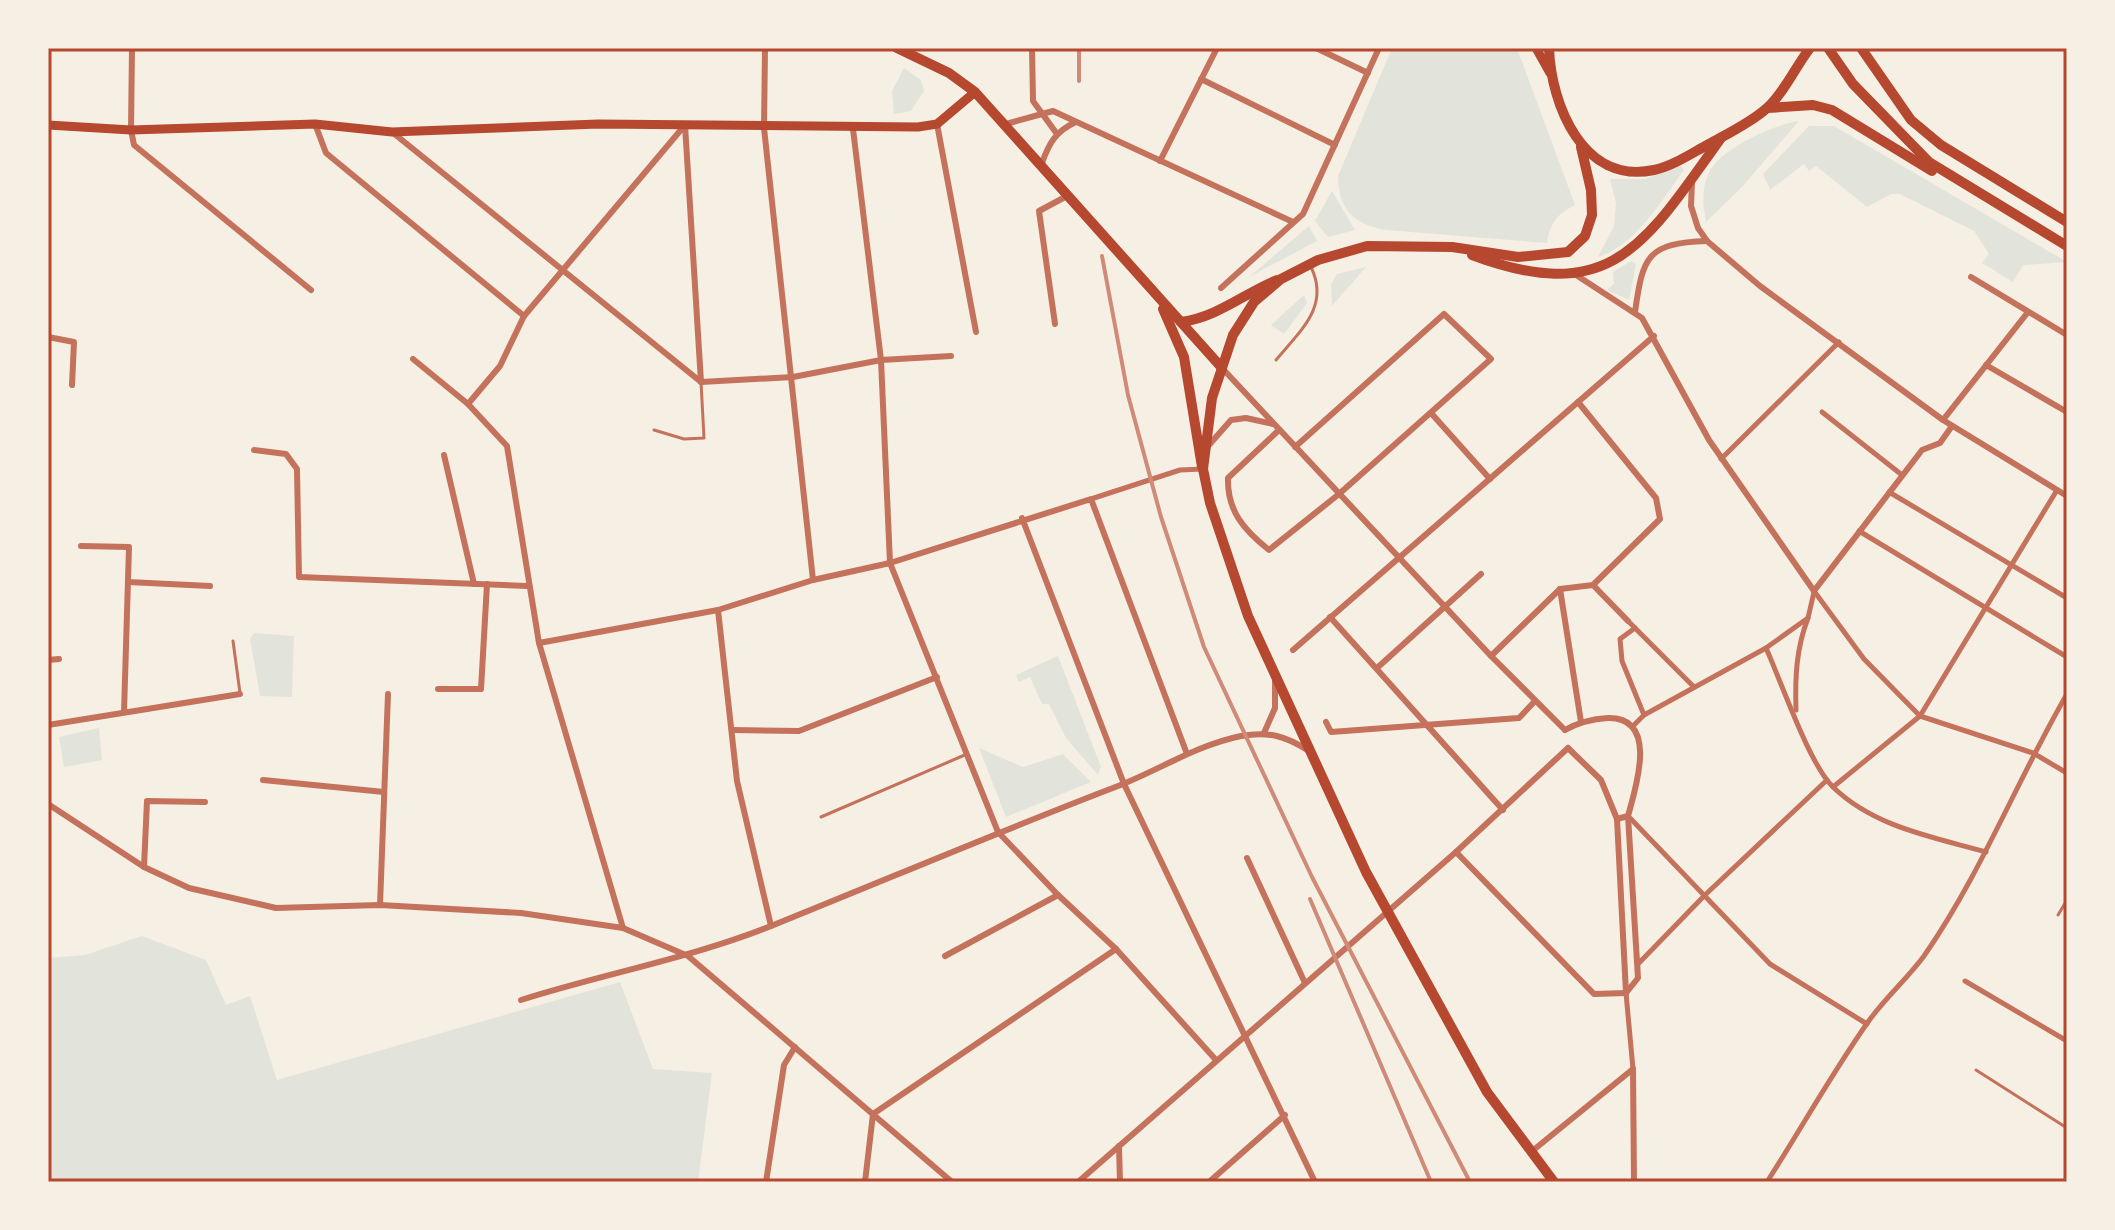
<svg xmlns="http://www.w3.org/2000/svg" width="2115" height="1230" font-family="'Times New Roman',serif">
<rect width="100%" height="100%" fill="#f6efe4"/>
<g fill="#e2e4dc">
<path d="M1392 48H1517L1575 205C1557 214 1550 223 1547 243L1386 230C1354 225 1338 209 1338 176Z"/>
<polygon points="904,68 921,80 924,91 911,111 894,114 892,91"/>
<path d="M1799 121 1742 187 1706 222C1703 205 1701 189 1709 173 1719 149 1775 124 1799 121Z"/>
<polygon points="1809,126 1834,126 2067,262 2023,265 2013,282 1982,263 1989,254 1974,231 1900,194 1891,194 1867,207 1816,166 1809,171 1804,164 1770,190 1763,174"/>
<path d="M1681 166 1684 170C1661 201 1636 245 1598 257L1614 226 1616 203 1610 179H1645Z"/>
<polygon points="1332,191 1355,230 1328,237 1315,221"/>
<polygon points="1309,226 1317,241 1249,277"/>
<polygon points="1631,261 1636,264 1629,300 1607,290 1614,284 1613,272"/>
<polygon points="1366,267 1332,306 1331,285 1337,274"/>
<polygon points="1304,295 1307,303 1284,334 1271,325"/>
<polygon points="254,633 294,636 292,697 260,696 250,639"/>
<polygon points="1058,656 1101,767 1098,775 1066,738 1049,704 1042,704 1030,677 1019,682 1016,675"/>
<polygon points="99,728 102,760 64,767 59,737"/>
<polygon points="979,748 1023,767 1063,754 1091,782 1006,817"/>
<polygon points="142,936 206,960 226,1005 250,996 277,1080 620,982 653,1069 712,1073 698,1182 48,1182 48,958 85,955"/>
</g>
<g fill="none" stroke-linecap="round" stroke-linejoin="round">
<g stroke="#c5725c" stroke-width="3">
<path d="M1276 360C1301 330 1330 306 1311 267"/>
<polyline points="654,430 684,439 704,438 701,382"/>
<polyline points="233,641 240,693"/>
<polyline points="821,817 967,754"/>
<polyline points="2058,915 2067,900"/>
<polyline points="1976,1070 2067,1128"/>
</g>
<g stroke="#c5725c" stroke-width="5">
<polyline points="1822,412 1902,475"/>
<polyline points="1721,459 1839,342"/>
<polyline points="1889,492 2067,598"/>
<polyline points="1091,499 1180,470 1203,469"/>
<polyline points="1859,531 2067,657"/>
<polyline points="1814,591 1864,659 1920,716 2033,753 2067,773"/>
<polyline points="1628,621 1694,687"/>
<polyline points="1635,628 1620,639 1622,661 1644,715"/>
<path d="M1766 648C1781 681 1809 764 1833 787 1874 827 1933 837 1986 852"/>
<path d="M1796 710C1795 678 1796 649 1808 618"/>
<polyline points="1633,726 1644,715 1766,648 1808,618 1814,592"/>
<polyline points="1833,787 1920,716 2057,490"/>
<polyline points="1629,817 1770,964 1867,1024"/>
<polyline points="1638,964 1705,895 1827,780"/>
<polyline points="1965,981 2067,1041"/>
<polyline points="1626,993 1633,1069"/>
<path d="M1767 1182C1801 1129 1832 1073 1868 1022 1885 998 1907 979 1924 956 1981 874 2017 780 2067 694"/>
</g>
<g stroke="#c5725c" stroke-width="6">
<polyline points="132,48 131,130 134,145 311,290"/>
<polyline points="765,48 764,128 813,580"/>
<polyline points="1032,48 1033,101 1057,134"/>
<polyline points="1316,48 1368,73"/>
<polyline points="1201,79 1335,145"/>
<polyline points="315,124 326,153 524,316"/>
<polyline points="937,124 976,332"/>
<polyline points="1006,124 1053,111 1293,222"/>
<polyline points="685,125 701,382"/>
<polyline points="853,129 881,360 890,563 998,832 1058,895 1116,949 1216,1060"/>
<polyline points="392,132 701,382 793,377 881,360 951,356"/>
<polyline points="1160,161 1217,48"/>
<path d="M1042 163C1049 143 1056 131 1076 122"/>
<polyline points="1692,182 1691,206 1698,228 1707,241 1760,286 1943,420 2067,496"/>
<polyline points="1573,273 1642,318 1709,440 1814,591 1922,450 1940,443 1952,426"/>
<polyline points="1971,277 2067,335"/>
<polyline points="1221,288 1303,214 1379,48"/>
<path d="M1635 312C1643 256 1647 243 1707 241"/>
<polyline points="1055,324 1039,211 1067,196"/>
<polyline points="48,337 74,342 72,385"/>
<polyline points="413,359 468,404 507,446 539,643 623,928"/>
<polyline points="1986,365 2067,412"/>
<polyline points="1222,368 1491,656 1565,730"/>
<polyline points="468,404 500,366 524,316 685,125"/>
<polyline points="1431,413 1490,479"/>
<polyline points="1943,420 2028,312"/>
<path d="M1279 430 1228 478C1227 511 1244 530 1269 550L1339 494 1491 359 1444 314 1295 447"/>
<polyline points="1209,445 1231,420 1246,418 1273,424"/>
<polyline points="254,450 286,454 297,469 299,577 527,586"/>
<polyline points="444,455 474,584"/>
<polyline points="1022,518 1124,784 1315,1182"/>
<polyline points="81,546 129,547 124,712"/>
<polyline points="128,582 210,586"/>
<polyline points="1593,585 1628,621"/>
<polyline points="1560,589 1581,722"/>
<polyline points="718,610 737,781 771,926"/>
<polyline points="1330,617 1503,810"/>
<polyline points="539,643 718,610 813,580 890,563 1091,499 1187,754"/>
<polyline points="1293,650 1654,336"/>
<polyline points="1491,656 1560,589 1593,585 1660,519 1656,498 1578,402"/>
<polyline points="48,660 59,659"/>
<polyline points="1377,668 1481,574"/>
<polyline points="438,689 481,689 487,584"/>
<polyline points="1326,722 1331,732 1519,718 1535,701"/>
<polyline points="48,725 240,694"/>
<polyline points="732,730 799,731 937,677"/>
<path d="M1565 730C1579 722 1592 719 1608 718 1659 717 1636 787 1628 816L1617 819"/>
<polyline points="1264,733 1275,708 1275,680"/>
<polyline points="1568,748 1601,780 1617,819 1626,993"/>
<polyline points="263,780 384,792"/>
<polyline points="48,804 144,867 189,888 276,908 380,905 521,913 623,928 688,956 952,1182"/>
<polyline points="1456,852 1594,994 1626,993"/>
<polyline points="1247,858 1305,983"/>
<polyline points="144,867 147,801 205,802"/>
<polyline points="380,905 388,694"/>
<polyline points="945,956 1058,895"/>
<polyline points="1626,993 1638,978 1628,816"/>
<path d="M521 1000C606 973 693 958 776 924 890 878 1003 830 1118 786 1159 770 1197 745 1241 736 1268 731 1286 736 1309 751"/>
<polyline points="1633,1069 1634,1182"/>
<polyline points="1119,1146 1120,1182"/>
<polyline points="1531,1152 1633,1069"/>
<polyline points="766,1182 784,1065 795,1047"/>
<polyline points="865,1182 873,1114 1116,949"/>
<polyline points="1078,1182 1456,852 1568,748"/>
<polyline points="1209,1182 1285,1115"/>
</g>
<g stroke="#b5482f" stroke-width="9">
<polyline points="1536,48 1550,73"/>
<polyline points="48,125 131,130 315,124 392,132 598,124 918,127 937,124 975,92"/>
</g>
<g stroke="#b5482f" stroke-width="10">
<polyline points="897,48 949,73 975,92 1222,368"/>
<polyline points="1163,309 1184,357 1202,467"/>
<path d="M1181 322C1218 317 1243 294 1277 280"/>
</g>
<g stroke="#b5482f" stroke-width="10">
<path d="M1549 48C1551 105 1583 185 1654 170 1673 166 1692 153 1709 144 1727 134 1752 122 1767 108 1784 93 1796 66 1810 48"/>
<polyline points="1828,48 1853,84 1929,162 2067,246"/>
<polyline points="1861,48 1911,120 1941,145 2067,222"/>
<polyline points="1768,108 1813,105 1832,110 1932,171"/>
<path d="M1472 255C1613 308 1646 242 1721 138"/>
<polyline points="1554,1182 1487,1092 1366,872 1248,616 1210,503 1203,469 1212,398 1233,335 1254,302 1281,279 1318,260 1367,246 1452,247 1518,257 1568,252 1585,236 1592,215 1591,190 1581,147"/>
</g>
<g stroke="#cf8b77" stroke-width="4">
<polyline points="1079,81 1079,48"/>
<polyline points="1102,256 1128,395 1161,517 1204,647 1312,877 1470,1182"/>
<polyline points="1310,899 1431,1182"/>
</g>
</g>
<rect width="2115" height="1230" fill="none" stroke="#f6efe4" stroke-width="100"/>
<rect x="50" y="50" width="2015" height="1130" fill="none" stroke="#b5482f" stroke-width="3"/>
</svg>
